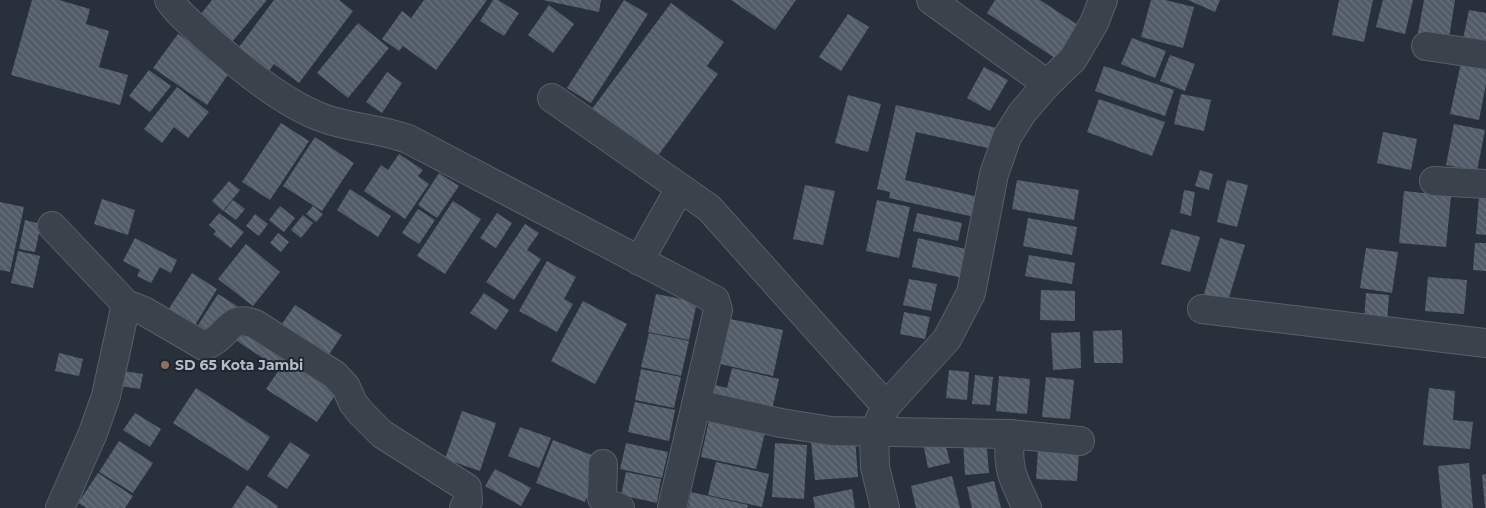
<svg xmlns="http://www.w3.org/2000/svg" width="1486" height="508" font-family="Montserrat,sans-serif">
<defs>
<pattern id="building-back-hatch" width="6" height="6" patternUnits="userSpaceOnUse" patternTransform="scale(1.25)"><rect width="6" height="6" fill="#525b68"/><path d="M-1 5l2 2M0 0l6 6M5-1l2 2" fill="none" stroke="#69717c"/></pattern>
</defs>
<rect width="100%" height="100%" fill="#27303b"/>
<g fill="url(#building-back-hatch)">
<polygon points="32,0 59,0 90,9 86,24 109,31 99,67 128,75 120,105 11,75"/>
<polygon points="212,0 267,0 232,42 200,15"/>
<polygon points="274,0 339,0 353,11 299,83 274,64 267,74 236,51"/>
<polygon points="424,0 487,0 436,70 403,46 399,51 382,39 402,11 411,18"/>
<polygon points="493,0 498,0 519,13 504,36 480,21"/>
<polygon points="543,0 601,0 599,12"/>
<polygon points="624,0 648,14 591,103 567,88"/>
<polygon points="731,0 796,0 775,30"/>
<polygon points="995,0 1040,0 1081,27 1058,60 987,13"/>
<polygon points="1151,0 1165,0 1194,7 1183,48 1141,37"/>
<polygon points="1188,0 1220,0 1215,12"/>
<polygon points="1339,0 1373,0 1364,42 1332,35"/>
<polygon points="1383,0 1413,0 1405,34 1376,27"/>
<polygon points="1424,0 1455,0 1449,38 1418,33"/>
<polygon points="671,3 724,42 707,66 718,74 657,157 592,109"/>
<polygon points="549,5 574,24 553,53 528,35"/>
<polygon points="1469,10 1486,13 1486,49 1462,44"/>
<polygon points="848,14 869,27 841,71 819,57"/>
<polygon points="358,23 389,48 348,98 317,73"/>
<polygon points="178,34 231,70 207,105 153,68"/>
<polygon points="1132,38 1166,51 1155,78 1121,64"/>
<polygon points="1170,55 1195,64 1185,91 1160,81"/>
<polygon points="1461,63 1486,68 1486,84 1479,120 1450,114"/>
<polygon points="1104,66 1174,90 1165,116 1095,91"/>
<polygon points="984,67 1008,80 990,111 967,98"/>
<polygon points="149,70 171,86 150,112 129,96"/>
<polygon points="387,72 402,83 382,113 366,102"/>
<polygon points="177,87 209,112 188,138 174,127 162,143 144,129"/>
<polygon points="1181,94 1211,100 1204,131 1174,124"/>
<polygon points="848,95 881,104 868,152 835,143"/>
<polygon points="1099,99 1165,122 1152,156 1087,132"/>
<polygon points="896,105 997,128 992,149 916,132 905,180 983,198 979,218 889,198 890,192 877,189"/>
<polygon points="281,123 309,141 270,200 242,182"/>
<polygon points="1454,124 1485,130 1477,171 1446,165"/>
<polygon points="1383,132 1417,139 1411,170 1377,163"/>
<polygon points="315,137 354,163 322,211 283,186"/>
<polygon points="399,154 423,170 418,176 429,184 405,219 364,191 381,165 388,170"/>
<polygon points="1200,170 1213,174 1209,190 1195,186"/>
<polygon points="439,173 459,186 437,218 418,205"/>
<polygon points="1017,180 1079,190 1074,220 1012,209"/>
<polygon points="1227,180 1248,185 1237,227 1217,222"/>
<polygon points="229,181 240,190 223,211 212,201"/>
<polygon points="805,185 835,191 823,245 793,239"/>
<polygon points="350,189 391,216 378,237 337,210"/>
<polygon points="1184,190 1195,192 1191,216 1180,213"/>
<polygon points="1404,191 1451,196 1446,247 1399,243"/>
<polygon points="1479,195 1486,196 1486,235 1476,234"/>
<polygon points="102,199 135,210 128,235 94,224"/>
<polygon points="233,200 245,209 236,220 224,211"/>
<polygon points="877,200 910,207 899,258 866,251"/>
<polygon points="453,201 481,219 445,274 417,256"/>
<polygon points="0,202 24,207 10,272 0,270"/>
<polygon points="280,206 295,218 284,232 269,220"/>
<polygon points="313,206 323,214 316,222 306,214"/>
<polygon points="418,209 435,220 419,244 402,233"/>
<polygon points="219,213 244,232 231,248 213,234 216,231 209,225"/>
<polygon points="497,213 512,223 496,248 480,238"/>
<polygon points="917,213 962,223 958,241 913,231"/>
<polygon points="255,214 268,224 259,236 246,226"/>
<polygon points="303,215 313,223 301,238 291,230"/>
<polygon points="1028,218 1077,227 1072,255 1023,246"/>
<polygon points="25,220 41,224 35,252 19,249"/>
<polygon points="525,224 539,233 527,250 541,259 514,300 486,282"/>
<polygon points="1171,229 1200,237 1190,272 1161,264"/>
<polygon points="278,233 289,242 281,252 270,243"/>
<polygon points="135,238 177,260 171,273 160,267 151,283 137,276 140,270 123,261"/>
<polygon points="918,238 970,250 963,278 912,267"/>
<polygon points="1220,238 1245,245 1228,301 1204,294"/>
<polygon points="1475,243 1486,243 1486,271 1473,270"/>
<polygon points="246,244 280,272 253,306 218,279"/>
<polygon points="1366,248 1398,252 1392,293 1360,288"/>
<polygon points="18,251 40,256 33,288 11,283"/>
<polygon points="1029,255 1075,263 1072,284 1025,276"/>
<polygon points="547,261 576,277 564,299 573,304 557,332 519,311"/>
<polygon points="192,273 217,289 194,327 168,310"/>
<polygon points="1428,277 1467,280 1464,314 1425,311"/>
<polygon points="909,279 937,284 931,311 903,305"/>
<polygon points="1041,290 1075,291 1075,321 1040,320"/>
<polygon points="484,293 509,310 496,330 470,313"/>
<polygon points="1366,293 1389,295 1387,323 1364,321"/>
<polygon points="218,294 237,306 217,337 198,325"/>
<polygon points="656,294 697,302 689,340 648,332"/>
<polygon points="583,301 627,324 595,384 551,361"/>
<polygon points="295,305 342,335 324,362 277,331"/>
<polygon points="904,312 930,317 925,339 900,334"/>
<polygon points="730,319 783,330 773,376 720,364"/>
<polygon points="245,323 289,351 278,368 234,339"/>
<polygon points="1122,330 1123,363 1094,363 1093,331"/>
<polygon points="1080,332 1081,368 1053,370 1051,333"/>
<polygon points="649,333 689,341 681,376 641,367"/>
<polygon points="291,352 342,385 317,422 266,389"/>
<polygon points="59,353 83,359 79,376 55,371"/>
<polygon points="732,368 779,379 771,414 712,400 715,385 727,388"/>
<polygon points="641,369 681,377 674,408 635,400"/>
<polygon points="949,370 969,372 967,400 946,398"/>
<polygon points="123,371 143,374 140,389 120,386"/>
<polygon points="975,375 993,377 990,405 972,404"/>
<polygon points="999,376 1030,379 1027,414 996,411"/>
<polygon points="1046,377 1074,380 1070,419 1042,417"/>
<polygon points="196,388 270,437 248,471 173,423"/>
<polygon points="1429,388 1455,391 1453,420 1473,422 1470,449 1423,445"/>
<polygon points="635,402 675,410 669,441 628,432"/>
<polygon points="462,411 496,423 480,471 445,459"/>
<polygon points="135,413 161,429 150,447 123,430"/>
<polygon points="710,416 766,429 756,469 701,457"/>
<polygon points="520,427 551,438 539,468 508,456"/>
<polygon points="855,438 858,477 815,480 811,441"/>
<polygon points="944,438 950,463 928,468 923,443"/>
<polygon points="986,438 989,473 965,475 963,440"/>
<polygon points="553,440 602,459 585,502 536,483"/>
<polygon points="119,441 153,463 133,493 99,472"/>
<polygon points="290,442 310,455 287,489 267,476"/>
<polygon points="626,443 668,452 662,478 620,469"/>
<polygon points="775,443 807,445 804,499 772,497"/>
<polygon points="1038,450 1079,452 1077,481 1036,479"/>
<polygon points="716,462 769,474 762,507 708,495"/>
<polygon points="1469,463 1473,508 1442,508 1438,466"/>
<polygon points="495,469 531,488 521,506 485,486"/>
<polygon points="626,472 661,479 657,503 621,495"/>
<polygon points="98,473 133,496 125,508 87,508 78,503"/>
<polygon points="1486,474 1486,508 1485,508 1482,475"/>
<polygon points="952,476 960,508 916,508 911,486"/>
<polygon points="994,481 1001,508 972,508 967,487"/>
<polygon points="247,485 278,506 277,508 232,508"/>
<polygon points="852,489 855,508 815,508 813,497"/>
<polygon points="691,492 748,505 747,508 688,508"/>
</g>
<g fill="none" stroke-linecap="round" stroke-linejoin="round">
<g stroke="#586069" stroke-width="30">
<g id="minor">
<path d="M169 0C177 13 190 22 201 33 235 63 280 102 323 118 350 128 381 129 408 139L715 300 718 310 672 508"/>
<polyline points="931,0 1047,84"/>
<polyline points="1426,46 1486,55"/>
<polyline points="552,98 709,208 886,406 874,432 875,467 885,508"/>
<polyline points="1434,181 1486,184"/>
<path d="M52 226 126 304 144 311 204 346C230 337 227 313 255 324L335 375 346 387 353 403 361 413 382 434 467 488 468 501 464 508"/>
<polyline points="639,261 680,188"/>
<polyline points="1202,309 1486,343"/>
<polyline points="696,404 781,423 831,431 1010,434 1080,441"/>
<polyline points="886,406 947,339 971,293 994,174 1007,137 1022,113 1047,84 1073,59 1094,23 1103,0"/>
<path d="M1010 434C1007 469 1012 477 1027 508"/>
<polyline points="603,464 602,498 609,504 620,508"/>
<polyline points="60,508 93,433 106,396 126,304"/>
</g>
</g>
<use href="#minor" stroke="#3a424b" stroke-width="28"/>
</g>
<circle fill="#8d6e63" stroke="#1f2730" stroke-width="2" cx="165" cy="365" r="5"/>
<g text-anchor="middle" stroke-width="4" stroke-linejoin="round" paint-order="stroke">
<g font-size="14" font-weight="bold" fill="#b6bdc6" stroke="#1f2730" text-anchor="start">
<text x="175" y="370">SD 65 Kota Jambi</text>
</g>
</g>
</svg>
